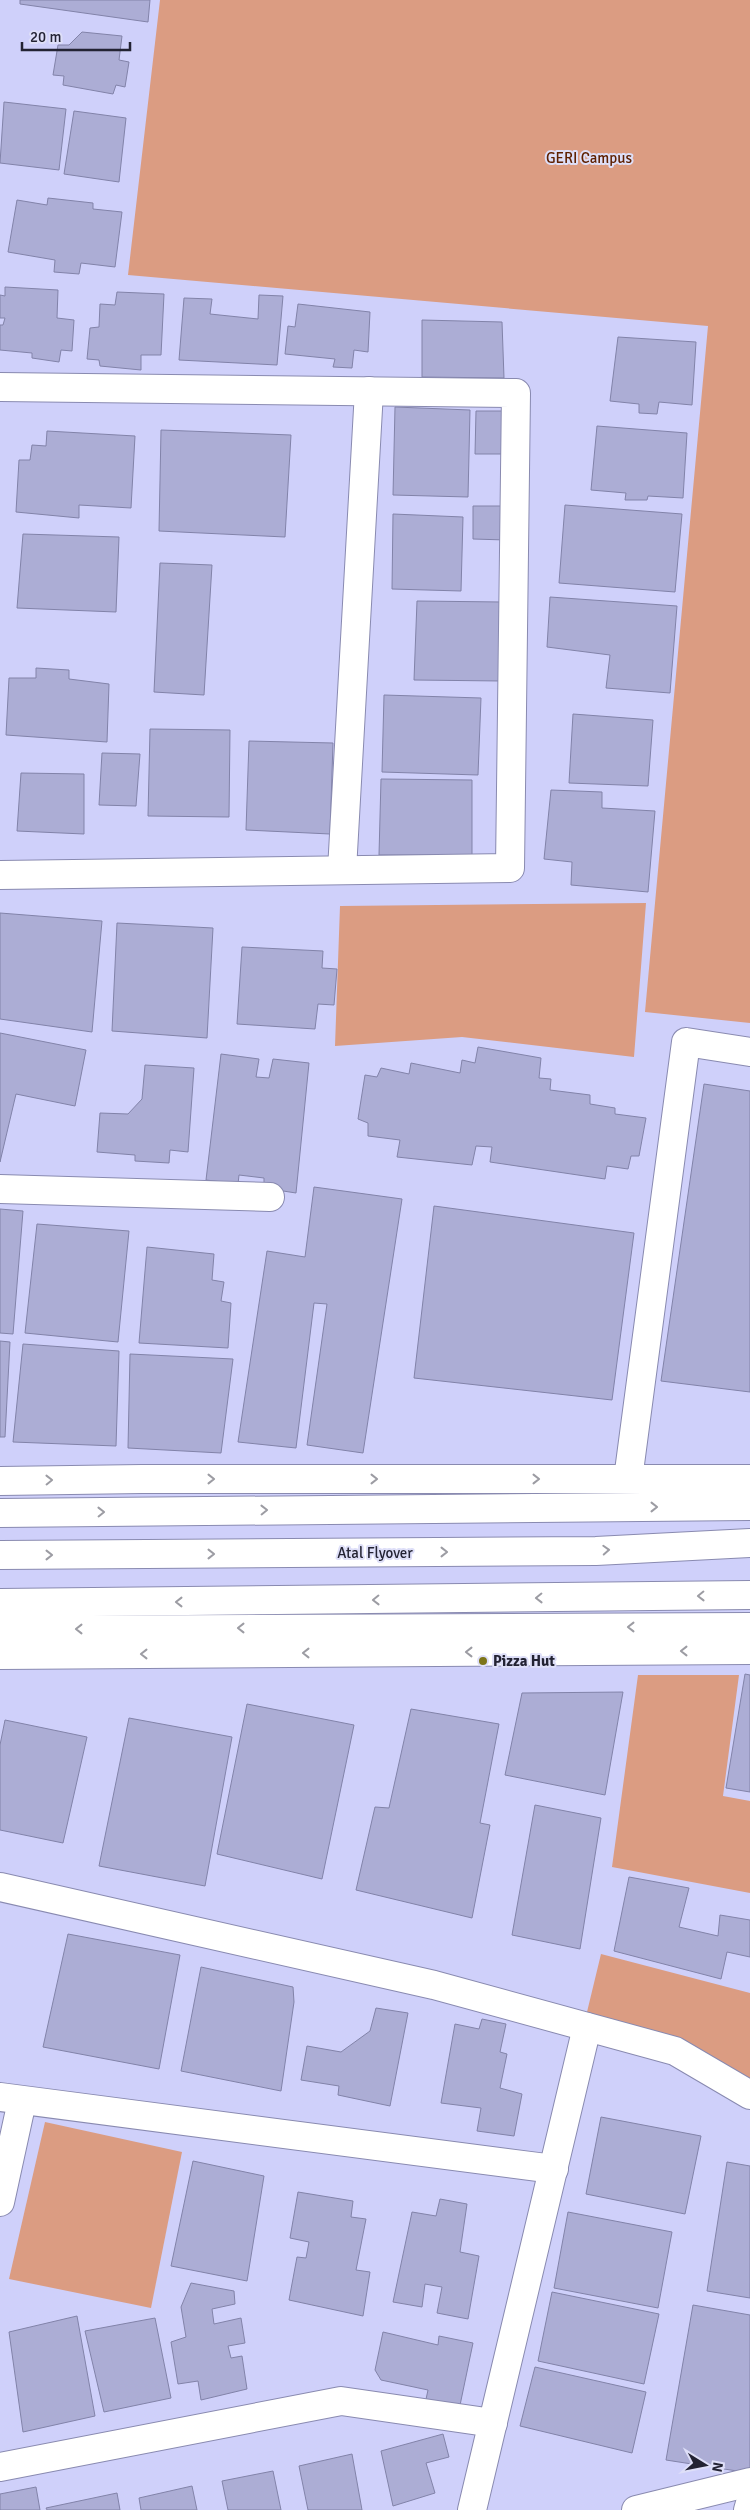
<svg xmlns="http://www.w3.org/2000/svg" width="750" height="2510" font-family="Signika,sans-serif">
<rect width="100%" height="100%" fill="#cfd0fa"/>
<g fill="#db9c82">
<polygon points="160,0 750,0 750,1023 645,1012 708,326 128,275"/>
<polygon points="646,903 634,1057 462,1037 335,1046 340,906"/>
<polygon points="638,1675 739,1675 723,1796 750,1801 750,1893 612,1867"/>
<polygon points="601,1954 750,1993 750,2081 679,2043 587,2012"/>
<polygon points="45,2122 182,2152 151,2308 9,2279"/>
</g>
<g fill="#acadd5" stroke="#8283a9">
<polygon points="20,0 150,0 148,22 20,4"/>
<polygon points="82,32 122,36 119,60 129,62 125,87 116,85 113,94 63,85 64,76 53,75 58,45 69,45"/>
<polygon points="4,102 66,109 59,170 0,163"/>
<polygon points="74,111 126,118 119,182 64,174"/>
<polygon points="48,198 93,203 93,209 122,212 115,267 81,263 79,274 54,272 55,260 8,252 17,200 47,205"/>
<polygon points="5,287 58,290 57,318 74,320 72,351 61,350 59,362 32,358 32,353 0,350 0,325 3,325 5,318 0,318 0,295 5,296"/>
<polygon points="117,292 164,294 161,355 141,355 141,370 100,366 99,360 87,359 90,328 99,327 100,304 115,305"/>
<polygon points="259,295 283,296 277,365 179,360 184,298 212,299 210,314 258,319"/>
<polygon points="298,304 370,312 368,352 354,350 352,368 333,367 335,359 285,354 288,326 295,327"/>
<polygon points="422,320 502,322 504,378 422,377"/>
<polygon points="618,337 696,342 692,405 659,402 657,414 639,413 639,404 610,401"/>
<polygon points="395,407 470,410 468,497 393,495"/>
<polygon points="476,411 507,411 507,454 475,454"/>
<polygon points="597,426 687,433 683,498 648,496 647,500 625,500 626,493 591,490"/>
<polygon points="161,430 291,435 285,537 159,531"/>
<polygon points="47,431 135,436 131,508 79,505 79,518 16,512 19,460 30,460 32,445 46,446"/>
<polygon points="565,505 682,514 675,592 559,583"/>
<polygon points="473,506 507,506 506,540 473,539"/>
<polygon points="393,514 463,517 461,591 392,589"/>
<polygon points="23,534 119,537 116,612 17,608"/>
<polygon points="160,563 212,565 204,695 154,692"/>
<polygon points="550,597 677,606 670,693 606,688 610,655 547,647"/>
<polygon points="417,601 502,602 501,681 414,680"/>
<polygon points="36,668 69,670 69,679 109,684 107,742 6,735 9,678 36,678"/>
<polygon points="384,695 481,698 478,775 382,772"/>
<polygon points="573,714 653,720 648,786 569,783"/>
<polygon points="150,729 230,730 229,817 148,816"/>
<polygon points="249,741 333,743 330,834 246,830"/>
<polygon points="102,753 140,754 136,806 99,805"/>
<polygon points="21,773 84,774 84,834 17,831"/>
<polygon points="381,779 472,780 472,855 379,855"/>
<polygon points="551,790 602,792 602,808 655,811 648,892 571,885 572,862 544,859"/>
<polygon points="0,913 102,921 92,1032 0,1019"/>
<polygon points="117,923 213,928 207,1038 112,1031"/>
<polygon points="242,947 323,951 322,968 337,969 334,1005 318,1004 315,1029 237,1024"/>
<polygon points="0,1033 86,1050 75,1106 16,1094 0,1162"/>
<polygon points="478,1047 541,1058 539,1078 551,1079 550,1090 590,1095 590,1104 615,1108 615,1114 646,1118 639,1156 631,1156 628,1169 607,1166 605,1179 490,1162 492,1147 476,1146 472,1165 397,1157 400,1140 368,1136 368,1123 358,1119 365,1075 377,1077 381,1068 409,1074 411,1063 460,1073 462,1060 475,1063"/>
<polygon points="221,1054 259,1059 256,1077 269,1078 273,1059 309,1063 296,1193 264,1188 264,1178 239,1175 238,1184 206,1180"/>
<polygon points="145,1065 194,1068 188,1152 170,1150 169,1163 135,1161 135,1155 97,1152 100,1113 128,1114 142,1099"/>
<polygon points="704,1084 750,1091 750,1392 661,1381"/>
<polygon points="314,1187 402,1199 363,1453 307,1445 327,1304 314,1303 296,1448 238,1442 267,1251 305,1257"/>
<polygon points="434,1206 634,1233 612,1400 414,1378"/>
<polygon points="0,1209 23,1211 13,1334 0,1333"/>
<polygon points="37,1224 129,1231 118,1342 25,1333"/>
<polygon points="147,1247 214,1254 212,1280 224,1282 221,1301 231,1303 228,1348 139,1343"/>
<polygon points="0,1341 10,1342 5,1437 0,1437"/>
<polygon points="23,1344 119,1351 116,1446 13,1442"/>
<polygon points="130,1354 233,1359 221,1453 128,1448"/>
<polygon points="745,1674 750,1675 750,1792 726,1788"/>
<polygon points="623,1692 605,1795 505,1775 522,1693"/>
<polygon points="247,1704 354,1725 322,1879 217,1854"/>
<polygon points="411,1709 499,1724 480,1823 490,1825 472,1918 356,1890 375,1807 389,1808"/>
<polygon points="129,1718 232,1737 205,1886 99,1866"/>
<polygon points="5,1720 87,1737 63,1843 0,1830 0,1745"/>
<polygon points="535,1805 601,1818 580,1949 512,1935"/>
<polygon points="629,1877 689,1888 679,1927 718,1936 720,1915 750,1920 750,1957 727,1952 721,1979 614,1951"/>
<polygon points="68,1934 180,1955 159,2069 43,2047"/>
<polygon points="201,1967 293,1987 294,2002 281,2091 181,2071"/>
<polygon points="376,2008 408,2013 390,2106 338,2095 339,2086 301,2080 307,2046 341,2052 370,2031"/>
<polygon points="482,2019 506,2024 500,2052 507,2054 500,2088 522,2094 514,2136 477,2131 481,2108 441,2103 455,2024 479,2029"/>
<polygon points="601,2117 701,2136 685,2214 586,2194"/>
<polygon points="193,2161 264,2176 247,2281 171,2266"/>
<polygon points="727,2162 750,2166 750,2298 707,2291"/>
<polygon points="298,2192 353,2201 351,2217 366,2219 356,2270 370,2272 363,2316 289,2300 297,2257 306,2258 309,2242 290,2238"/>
<polygon points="440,2199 467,2204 460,2252 479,2256 468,2319 437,2313 442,2287 425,2284 422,2307 393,2302 412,2212 436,2216"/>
<polygon points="568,2212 672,2232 658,2308 554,2288"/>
<polygon points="191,2283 234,2291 235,2304 212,2309 214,2324 241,2318 245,2343 228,2346 231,2358 242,2356 247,2389 201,2400 198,2381 178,2384 171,2342 186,2337 181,2307"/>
<polygon points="552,2292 659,2314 644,2384 538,2361"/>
<polygon points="693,2305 750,2315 750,2473 666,2460"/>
<polygon points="77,2316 95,2416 23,2432 9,2332"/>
<polygon points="155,2318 171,2398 104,2412 85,2331"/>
<polygon points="383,2332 438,2345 439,2336 473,2343 459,2410 425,2404 428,2390 381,2380 375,2370"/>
<polygon points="535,2367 646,2392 632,2453 520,2426"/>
<polygon points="443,2434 449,2457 426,2463 435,2493 393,2506 381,2451"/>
<polygon points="352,2454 362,2510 308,2510 299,2466"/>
<polygon points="273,2471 281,2510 228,2510 222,2481"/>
<polygon points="192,2486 197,2510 141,2510 139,2498"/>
<polygon points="36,2487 40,2510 0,2510 0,2494"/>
<polygon points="117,2493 120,2510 47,2510 46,2508"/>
</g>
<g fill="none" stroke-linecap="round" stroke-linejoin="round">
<g stroke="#898ab0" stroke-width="30">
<g id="minor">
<polyline points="0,387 516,393 510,868 0,875"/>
<polyline points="342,870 369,391"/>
<polyline points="0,1189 270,1197"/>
<polyline points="628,1479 686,1042 750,1052"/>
<polyline points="0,1481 142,1479 750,1479"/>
<polyline points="0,1655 750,1650"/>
<polyline points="0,1887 434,1985 675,2051 750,2095"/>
<polyline points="0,2097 554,2169"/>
<polyline points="0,2202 22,2101"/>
<polyline points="0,2467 341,2401 493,2423"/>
<polyline points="472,2510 587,2027"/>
<polyline points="636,2510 750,2482"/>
<polyline points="748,2510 750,2503"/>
</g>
</g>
<g stroke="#898ab0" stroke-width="30">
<g id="major">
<polyline points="0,1513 750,1506"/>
<polyline points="0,1555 596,1551 750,1543"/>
<polyline points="0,1603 750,1595"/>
<polyline points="0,1630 750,1627"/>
</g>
</g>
<use href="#minor" stroke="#fff" stroke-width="28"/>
<use href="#major" stroke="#fff" stroke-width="28"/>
</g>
<defs><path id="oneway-chevron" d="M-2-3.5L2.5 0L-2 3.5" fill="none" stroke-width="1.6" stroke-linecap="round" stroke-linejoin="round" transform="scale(1.25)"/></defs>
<g stroke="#9c9ca3">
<use href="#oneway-chevron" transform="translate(211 1479)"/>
<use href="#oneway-chevron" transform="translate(374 1479)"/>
<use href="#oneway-chevron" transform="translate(536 1479)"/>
<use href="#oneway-chevron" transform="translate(49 1480) rotate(-1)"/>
<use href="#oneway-chevron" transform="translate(654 1507)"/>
<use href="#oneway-chevron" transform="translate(264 1510) rotate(-1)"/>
<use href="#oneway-chevron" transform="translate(101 1512) rotate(-1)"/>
<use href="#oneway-chevron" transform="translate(606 1550) rotate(-3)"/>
<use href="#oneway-chevron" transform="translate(444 1552)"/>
<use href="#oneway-chevron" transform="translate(211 1554)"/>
<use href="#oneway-chevron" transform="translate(49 1555)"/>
<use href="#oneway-chevron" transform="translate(701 1596) rotate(179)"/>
<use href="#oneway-chevron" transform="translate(539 1598) rotate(179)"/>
<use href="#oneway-chevron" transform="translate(376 1600) rotate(179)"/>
<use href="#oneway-chevron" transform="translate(179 1602) rotate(180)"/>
<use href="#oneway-chevron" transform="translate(631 1627) rotate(180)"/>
<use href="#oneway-chevron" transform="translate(241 1628) rotate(180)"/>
<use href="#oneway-chevron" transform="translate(79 1629) rotate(180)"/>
<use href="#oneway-chevron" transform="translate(684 1651) rotate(180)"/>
<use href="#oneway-chevron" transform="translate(469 1652) rotate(180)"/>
<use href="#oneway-chevron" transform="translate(306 1653) rotate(180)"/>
<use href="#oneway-chevron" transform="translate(144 1654) rotate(180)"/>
</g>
<circle fill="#7d7518" stroke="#dedff8" stroke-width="2" cx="483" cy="1661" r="5"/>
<g text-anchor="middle" stroke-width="4" stroke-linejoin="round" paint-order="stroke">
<g font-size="15" fill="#5e2000" stroke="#dedff8">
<text x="589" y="163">GERI Campus</text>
</g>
<g font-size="15" fill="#232333" stroke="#dedff8">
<text x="375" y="1558">Atal Flyover</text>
</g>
<g font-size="15" font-weight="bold" fill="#232333" stroke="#dedff8" text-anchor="start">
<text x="493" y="1666">Pizza Hut</text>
</g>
</g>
<g transform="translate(705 2465) rotate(100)" stroke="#dedff8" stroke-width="4" paint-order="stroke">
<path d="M0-4L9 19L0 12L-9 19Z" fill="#232333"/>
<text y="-8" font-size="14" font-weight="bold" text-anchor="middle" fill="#232333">N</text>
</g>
<path d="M22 42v8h108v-8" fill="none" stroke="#232333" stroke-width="2.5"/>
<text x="30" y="42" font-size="15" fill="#232333" stroke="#dedff8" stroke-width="4" paint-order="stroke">20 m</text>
</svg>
